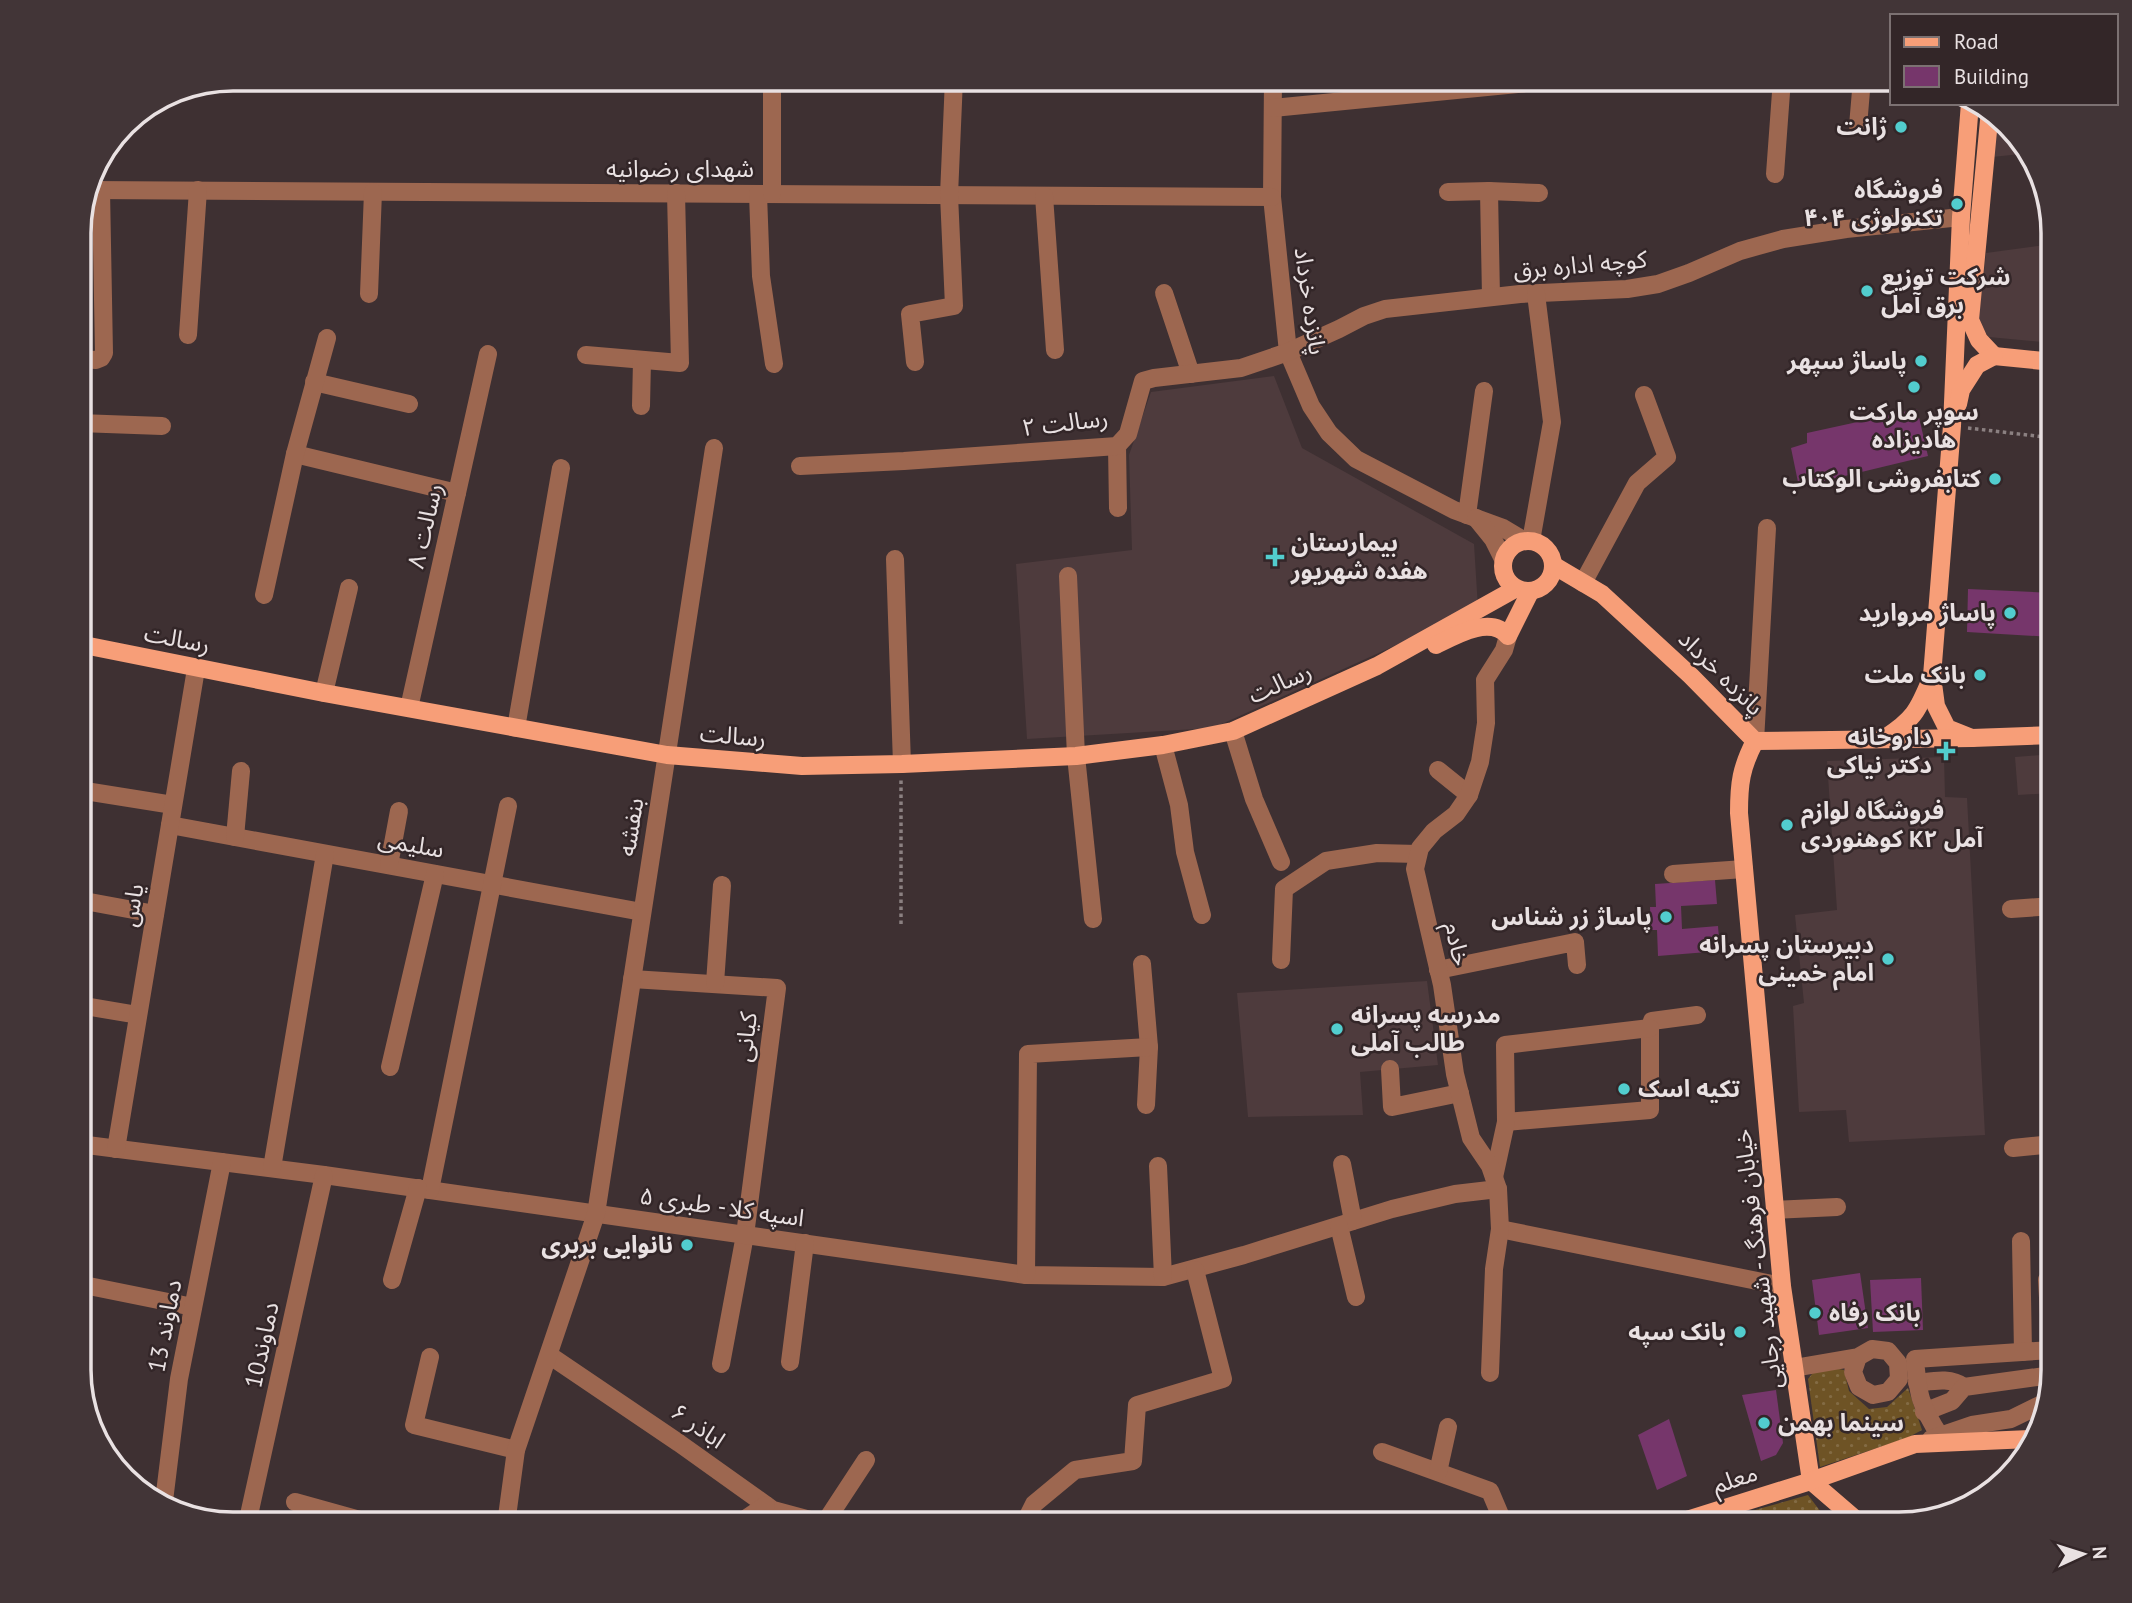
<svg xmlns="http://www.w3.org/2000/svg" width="2132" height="1603" font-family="'PT Sans','Noto Sans Arabic',sans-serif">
<defs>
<pattern id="grass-dots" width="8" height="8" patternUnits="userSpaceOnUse" patternTransform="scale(1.75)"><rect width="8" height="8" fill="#6e5325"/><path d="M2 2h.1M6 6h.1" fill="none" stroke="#836b44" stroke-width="1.8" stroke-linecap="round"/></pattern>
</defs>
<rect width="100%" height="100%" fill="#3e3032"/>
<g fill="#4e3b3d">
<polygon points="1995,114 2021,145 2021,154 1992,157"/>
<polygon points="2053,244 2053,343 1989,337 1978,324 1986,253"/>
<polygon points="1274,376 1302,448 1474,544 1478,608 1213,728 1027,739 1016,564 1132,550 1129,455 1151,392"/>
<polygon points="2053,754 2053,793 2018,795 2015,757"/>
<polygon points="1944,757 1945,797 1967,798 1985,1135 1849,1142 1846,1110 1799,1112 1793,1006 1804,1003 1795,915 1837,910 1827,761"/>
<polygon points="1427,981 1438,1065 1360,1072 1363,1115 1248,1117 1237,993"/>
</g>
<g fill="url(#grass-dots)">
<polygon points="1834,1368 1844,1370 1849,1391 1869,1409 1887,1407 1908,1388 1922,1430 1907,1438 1820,1467 1808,1379 1815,1370"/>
<polygon points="1808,1495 1830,1524 1705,1524"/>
</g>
<g fill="#76366b">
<polygon points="1917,409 1928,456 1799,487 1791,448 1807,443 1807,433"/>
<polygon points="1968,589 2053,593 2053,637 1967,632"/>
<polygon points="1715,880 1717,904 1681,906 1682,929 1718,926 1720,951 1658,956 1657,930 1651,930 1650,907 1656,907 1655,884"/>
<polygon points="1860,1273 1868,1328 1819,1335 1812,1280"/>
<polygon points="1921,1278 1923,1330 1873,1332 1870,1280"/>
<polygon points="1776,1390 1783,1443 1776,1455 1761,1461 1742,1395"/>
<polygon points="1669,1419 1687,1476 1657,1490 1638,1435"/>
</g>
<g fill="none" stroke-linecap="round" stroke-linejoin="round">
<g stroke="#8b8081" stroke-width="3.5" stroke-dasharray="3.5 3.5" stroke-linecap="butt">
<polyline points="1968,428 2053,438"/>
<polyline points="901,924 901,780"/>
</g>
<g stroke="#9d6750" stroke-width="18">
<polyline points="1273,79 1272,197 1288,352 1311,406 1329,433 1356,459 1454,510 1503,528 1525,541"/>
<polyline points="1273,108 1568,79"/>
<polyline points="1858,126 1862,79"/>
<polyline points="1775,174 1782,79"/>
<polyline points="88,190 1272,197"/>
<polyline points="1489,191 1491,297"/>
<polyline points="1448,192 1489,191 1539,193"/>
<polyline points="758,194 761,276 774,364"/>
<polyline points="772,194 772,79"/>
<polyline points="1044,196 1055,350"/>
<polyline points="1164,293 1191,374"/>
<polyline points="369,294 373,192"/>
<polyline points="188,335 198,190"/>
<polyline points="586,355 680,363 676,193"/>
<polyline points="79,359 96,360 101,358 104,353 101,190"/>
<polyline points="915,362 910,314 954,306 949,195 954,79"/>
<polyline points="314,382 409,404"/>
<polyline points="641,406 642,360"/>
<polyline points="79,423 162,426"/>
<polyline points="1117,446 1118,508"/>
<polyline points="295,454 457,493"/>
<polyline points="800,466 904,461 1117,446 1128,434 1143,381 1154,378 1241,368 1288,352 1339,329 1364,316 1385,309 1520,294 1627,289 1658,284 1689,273 1740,251 1783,239 1846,229 1961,217"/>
<polyline points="1467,515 1484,391"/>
<polyline points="1476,518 1493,539 1503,559"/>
<polyline points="1531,541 1552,422 1536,294"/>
<polyline points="895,559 902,764"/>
<polyline points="1068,576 1076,756 1093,919"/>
<polyline points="1583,583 1637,483 1667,457 1644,395"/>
<polyline points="264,595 295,454 327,338"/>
<polyline points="324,693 349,588"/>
<polyline points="409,708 488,354"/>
<polyline points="516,728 561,468"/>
<polyline points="1233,731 1254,799 1281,862"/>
<polyline points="1755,741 1767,528"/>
<polyline points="1163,745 1179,805 1185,852 1202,915"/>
<polyline points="1438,770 1469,795"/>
<polyline points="79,790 173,805"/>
<polyline points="170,825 642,912"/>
<polyline points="235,837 241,771"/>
<polyline points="389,865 399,811"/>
<polyline points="1673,874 1744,869"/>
<polyline points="79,900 155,914"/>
<polyline points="2011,909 2053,906"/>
<polyline points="1281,960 1284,889 1326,861 1377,853 1418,854"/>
<polyline points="1142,964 1149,1047 1146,1105"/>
<polyline points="1438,970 1575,942 1577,965"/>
<polyline points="632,979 777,988 745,1235 721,1364"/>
<polyline points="715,983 722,885"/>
<polyline points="79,1005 138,1015"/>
<polyline points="390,1067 435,874"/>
<polyline points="1390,1069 1392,1107 1460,1093"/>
<polyline points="1506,1122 1650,1110 1650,1028 1652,1021 1697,1015"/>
<polyline points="79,1144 324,1175 1026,1275 1163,1277 1244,1255 1392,1209 1455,1194 1498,1189"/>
<polyline points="2013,1148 2053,1144"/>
<polyline points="116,1149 196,669"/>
<polyline points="1342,1164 1353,1221"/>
<polyline points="1158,1166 1163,1277"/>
<polyline points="272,1168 325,854"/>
<polyline points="1494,1177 1506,1122 1505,1045 1650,1028"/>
<polyline points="430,1190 508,806"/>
<polyline points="1775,1210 1837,1207"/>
<polyline points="1339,1226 1356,1297"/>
<polyline points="1500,1229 1782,1286"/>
<polyline points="2021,1241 2023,1352"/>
<polyline points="1026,1275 1028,1054 1149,1047"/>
<polyline points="392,1280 418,1188"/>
<polyline points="79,1284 193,1307"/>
<polyline points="549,1355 679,1443 773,1510 825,1524"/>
<polyline points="430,1357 414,1425 516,1450"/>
<polyline points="790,1362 805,1243"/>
<polyline points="1794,1368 1858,1357 1872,1349 1888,1351 1898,1363 1899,1379 1888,1392 1873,1395 1859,1387 1853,1372 1858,1357"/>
<polyline points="1490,1373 1494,1269 1500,1229 1498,1189 1490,1166 1471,1138 1455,1074 1442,985 1415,869 1420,848 1434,831 1456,814 1469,795 1480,762 1486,723 1485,680 1504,650 1508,636"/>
<path d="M1917 1383C1934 1381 1950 1377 1964 1387"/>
<polyline points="1924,1412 1952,1401 1964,1387 2052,1375"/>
<path d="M1940 1436C1920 1405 1918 1395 1915 1359L2051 1350 2047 1280 2053 1275"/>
<polyline points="1931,1439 1972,1425 2011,1419 2042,1404"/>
<polyline points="1382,1452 1490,1491 1504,1524"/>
<polyline points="1438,1472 1448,1427"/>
<polyline points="164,1501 179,1379 222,1162"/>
<polyline points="295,1502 374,1524"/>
<polyline points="247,1524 324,1175"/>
<polyline points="506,1524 516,1450 596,1214 714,448"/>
<polyline points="738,1524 766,1505"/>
<polyline points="824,1524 866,1460"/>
<polyline points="1024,1524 1034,1504 1075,1470 1133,1461 1137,1405 1223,1379 1195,1270"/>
</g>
<g stroke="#f79e78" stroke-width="18">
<polyline points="1970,103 1961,217 1952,426 1932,676 1936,706 1947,728 1972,738"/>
<polyline points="1990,110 1970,320 1979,340 1994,356"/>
<polyline points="1994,356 2053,362"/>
<polyline points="1958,404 1961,390 1977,365 1994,356"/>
<circle cx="1528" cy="566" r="25"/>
<polyline points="1553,565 1602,594 1691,676 1755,741"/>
<polyline points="79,644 324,693 667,755 802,766 902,764 1076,756 1163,745 1233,731 1377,666 1515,589"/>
<path d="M1436 645C1456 635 1491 615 1508 636L1530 592"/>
<path d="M1885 738C1913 720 1918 711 1931 679"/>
<path d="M1755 741C1741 768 1739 783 1739 813L1782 1286 1811 1481"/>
<polyline points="1755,741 1972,738 2053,735"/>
<polyline points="1811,1481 1861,1524"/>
<polyline points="1674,1524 1811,1481 1915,1444 2030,1439"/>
</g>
</g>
<g fill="#52cdce" stroke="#332628" stroke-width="2.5">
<circle cx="1901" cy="127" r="7"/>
<circle cx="1957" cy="204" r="7"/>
<circle cx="1867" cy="291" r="7"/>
<circle cx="1921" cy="361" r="7"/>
<circle cx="1914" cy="387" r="7"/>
<circle cx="1995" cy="479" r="7"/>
<path d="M1271.5 546.5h7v7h7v7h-7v7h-7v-7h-7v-7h7z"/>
<circle cx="2010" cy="613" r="7"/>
<circle cx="1980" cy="675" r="7"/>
<path d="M1942.5 740.5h7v7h7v7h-7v7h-7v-7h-7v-7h7z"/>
<circle cx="1787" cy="825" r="7"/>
<circle cx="1666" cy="917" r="7"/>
<circle cx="1888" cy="959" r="7"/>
<circle cx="1337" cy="1029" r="7"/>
<circle cx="1624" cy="1089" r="7"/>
<circle cx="687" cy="1245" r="7"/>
<circle cx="1815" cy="1313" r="7"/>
<circle cx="1740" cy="1332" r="7"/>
<circle cx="1764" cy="1423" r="7"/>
</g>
<g text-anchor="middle" stroke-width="5" stroke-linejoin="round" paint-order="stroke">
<g font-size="24" font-weight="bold" fill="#e9e1e2" stroke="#332628" text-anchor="end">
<text x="1887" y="135">ژانت</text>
<text x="1943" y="198">فروشگاه<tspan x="1943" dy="28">تکنولوژی ۴۰۴</tspan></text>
<text x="1881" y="285" text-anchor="start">شرکت توزیع<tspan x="1881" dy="28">برق آمل</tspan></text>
<text x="1907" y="369">پاساژ سپهر</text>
<text x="1914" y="420" text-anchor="middle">سوپر مارکت<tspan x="1914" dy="28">هادیزاده</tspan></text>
<text x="1981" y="487">کتابفروشی الوکتاب</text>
<text x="1291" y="551" text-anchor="start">بیمارستان<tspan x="1291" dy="28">هفده شهریور</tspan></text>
<text x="1996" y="621">پاساژ مروارید</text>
<text x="1966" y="683">بانک ملت</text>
<text x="1932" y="745">داروخانه<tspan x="1932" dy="28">دکتر نیاکی</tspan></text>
<text x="1801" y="819" text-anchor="start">فروشگاه لوازم<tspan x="1801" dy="28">کوهنوردی K۲ آمل</tspan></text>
<text x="1652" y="925">پاساژ زر شناس</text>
<text x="1874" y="953">دبیرستان پسرانه<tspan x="1874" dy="28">امام خمینی</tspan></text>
<text x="1351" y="1023" text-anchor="start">مدرسه پسرانه<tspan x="1351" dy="28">طالب آملی</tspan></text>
<text x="1638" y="1097" text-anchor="start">تکیه اسک</text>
<text x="673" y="1253">نانوایی بربری</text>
<text x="1829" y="1321" text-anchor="start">بانک رفاه</text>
<text x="1726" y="1340">بانک سپه</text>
<text x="1778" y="1431" text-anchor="start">سینما بهمن</text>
</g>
<g font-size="24" fill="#e9e1e2" stroke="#332628">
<text x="680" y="177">شهدای رضوانیه</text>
<text transform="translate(1580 265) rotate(-5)" y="8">کوچه اداره برق</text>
<text transform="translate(1310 301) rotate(82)" y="8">پانزده خرداد</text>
<text transform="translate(1065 423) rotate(-7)" y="8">رسالت ۲</text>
<text transform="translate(425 526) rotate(-77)" y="8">رسالت ۸</text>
<text transform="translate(177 639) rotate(11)" y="8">رسالت</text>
<text transform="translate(1721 673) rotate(45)" y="8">پانزده خرداد</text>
<text transform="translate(1280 683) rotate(-24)" y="8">رسالت</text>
<text transform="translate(733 736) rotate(5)" y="8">رسالت</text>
<text transform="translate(631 827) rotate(-81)" y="8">بنفشه</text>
<text transform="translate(411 844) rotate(10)" y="8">سلیمی</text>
<text transform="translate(132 905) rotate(-80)" y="8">یاس</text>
<text transform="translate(1457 944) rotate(77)" y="8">خادم</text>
<text transform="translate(746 1037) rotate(-83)" y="8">کیانی</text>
<text transform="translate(722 1207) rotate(8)" y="8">اسپه کلا - طبری ۵</text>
<text transform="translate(1758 1259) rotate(-97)" y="8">خیابان فرهنگ - شهید رجایی</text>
<text transform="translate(165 1326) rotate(-79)" y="8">دماوند 13</text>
<text transform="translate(262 1345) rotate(-78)" y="8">دماوند10</text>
<text transform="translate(698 1426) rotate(35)" y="8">اباذر ۶</text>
<text transform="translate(1735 1479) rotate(-18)" y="8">معلم</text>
</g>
</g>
<path d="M0 0H2132V1603H0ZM233 91H1899A142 142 0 0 1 2041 233V1370A142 142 0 0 1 1899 1512H233A142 142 0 0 1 91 1370V233A142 142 0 0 1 233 91Z" fill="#423537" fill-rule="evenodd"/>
<path fill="none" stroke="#e9e1e2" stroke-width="3.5" d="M233 91H1899A142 142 0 0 1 2041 233V1370A142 142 0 0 1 1899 1512H233A142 142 0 0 1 91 1370V233A142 142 0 0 1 233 91Z"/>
<rect x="1890" y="14" width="228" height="91" fill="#332628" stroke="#7c7172" stroke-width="2"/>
<rect x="1904" y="37" width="35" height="10" fill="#f79e78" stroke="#7c7172" stroke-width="2"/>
<text x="1954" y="49" font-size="21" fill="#e9e1e2">Road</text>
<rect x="1904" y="66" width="35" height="21" fill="#76366b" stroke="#7c7172" stroke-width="2"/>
<text x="1954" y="84" font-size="21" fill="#e9e1e2">Building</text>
<g transform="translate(2083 1554) rotate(86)" stroke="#332628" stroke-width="5" paint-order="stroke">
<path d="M0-5L12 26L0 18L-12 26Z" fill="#e9e1e2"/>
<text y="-10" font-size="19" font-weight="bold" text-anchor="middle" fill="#e9e1e2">N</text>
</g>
</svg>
